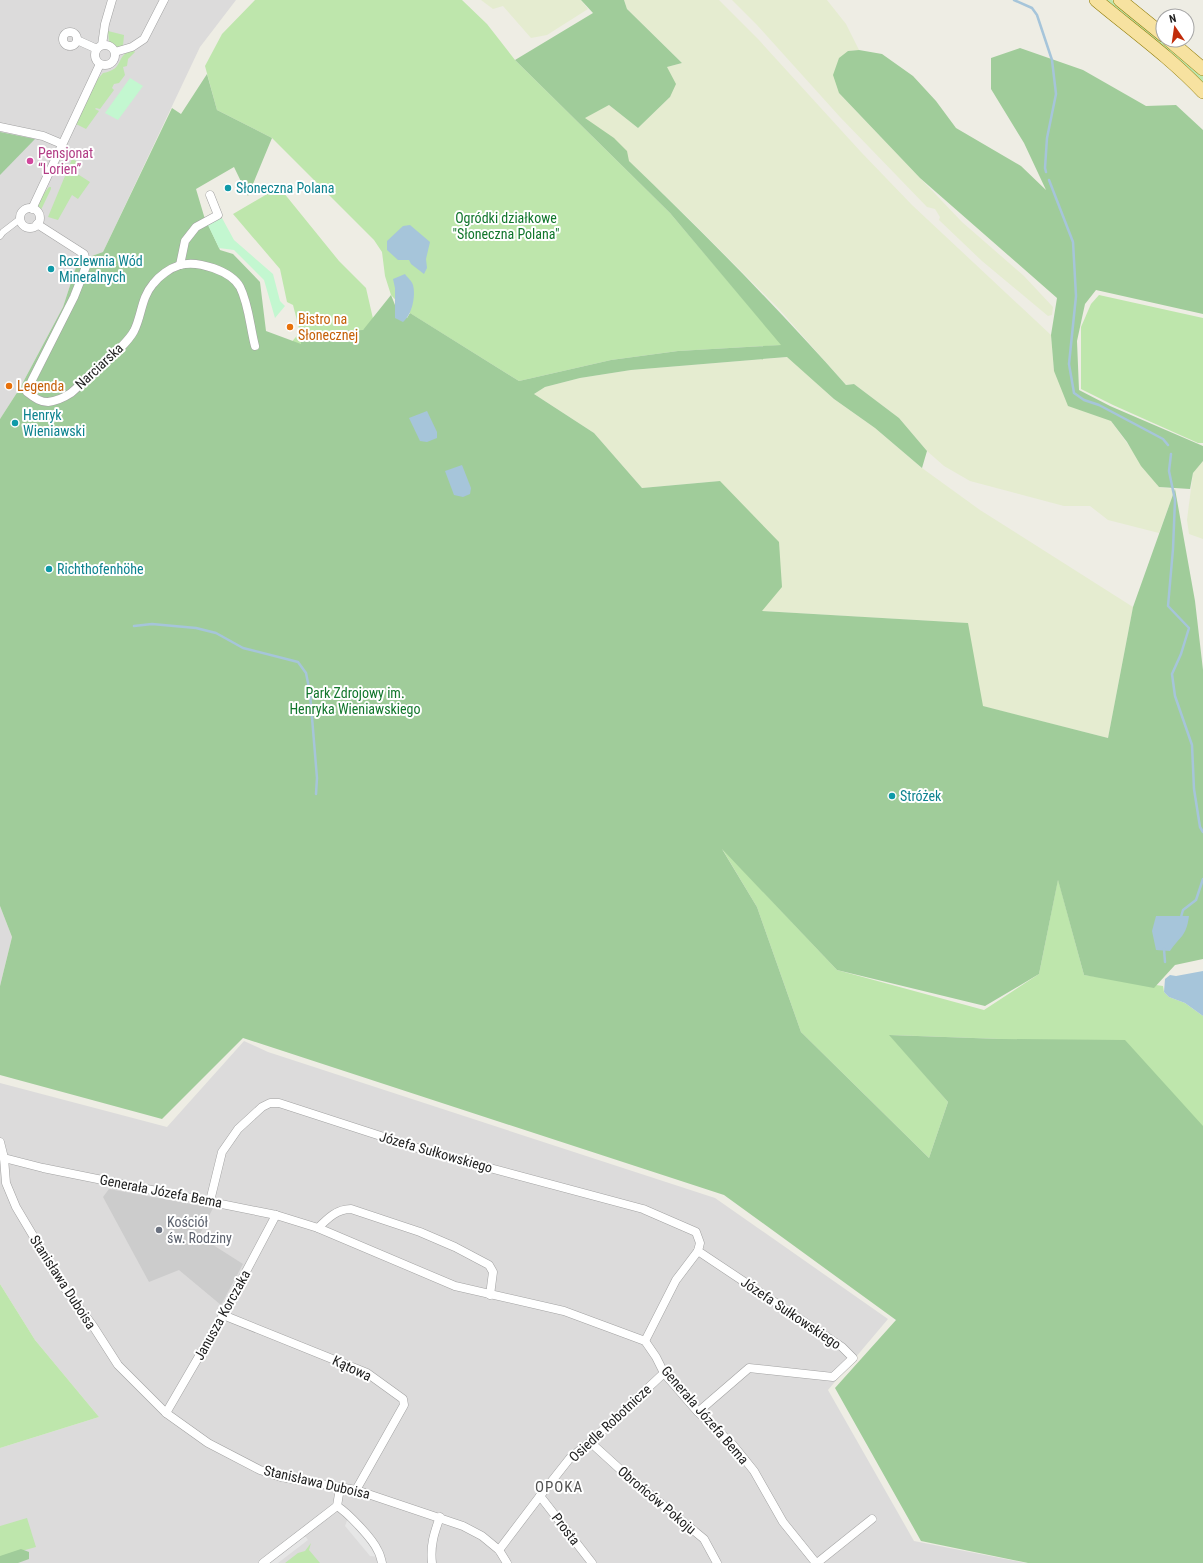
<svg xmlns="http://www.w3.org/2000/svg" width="1203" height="1563" font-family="'Roboto Condensed',sans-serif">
<rect width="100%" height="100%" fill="#eeede4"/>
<g fill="#dcdbdb">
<polygon points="0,0 236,0 200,47 103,252 78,261 63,307 20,388 0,419"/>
<polygon points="0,906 12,937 0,986"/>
<polygon points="244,1041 268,1052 715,1198 888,1319 828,1390 914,1541 1026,1563 0,1563 0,1448 99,1417 35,1340 0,1284 0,1083 167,1127"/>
</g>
<polygon fill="#ccc" points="109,1189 213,1208 199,1236 243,1264 221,1305 179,1270 149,1282 103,1197"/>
<g fill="#e5ecd0">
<polygon points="481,0 581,0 588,9 547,35 531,38 503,6 493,9"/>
<polygon points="624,0 719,0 758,39 861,152 912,205 1051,335 1054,371 1111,421 1159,487 1175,489 1159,533 1108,520 1090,506 1064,506 970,481 944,466 927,451 899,418 854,384 846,385 779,309 687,217 584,118 609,105 638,128 670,97 667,67 682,63 627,9"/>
<polygon points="732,0 827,0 846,24 859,50 848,51 839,93 962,222 1024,276 1053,307 1052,315 1048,316 982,261 939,220 940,217 935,209 927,207 840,117 757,25"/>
<polygon points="788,357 834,399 875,428 922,468 980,510 1133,607 1108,738 982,706 967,623 761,611 720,481 642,488 594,433 534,394 545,387 580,378 631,370"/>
<polygon points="1203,461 1203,539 1189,534 1187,520 1193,473"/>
</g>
<g fill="#bee6ac">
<polygon points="255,0 462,0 487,24 515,60 670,213 782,345 678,351 611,360 519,381 405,310 391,295 385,276 382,252 374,240 272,138 217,110 205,66 222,34"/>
<polygon points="1104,0 1112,0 1196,69 1203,75 1203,84"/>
<polygon points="108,31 124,35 123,46 118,48 109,42"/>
<path d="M133 50 135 52 128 59 127 66 123 67 125 75 119 83 114 84 112 88 114 90 100 109 96 108 95 109 99 111 86 129 76 124 97 80 103 73C126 69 114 55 133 50Z"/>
<polygon points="72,159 80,163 76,173 90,182 78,199 72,195 58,220 48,217"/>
<path d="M49 187H51V189L40 212C34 202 43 195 49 187Z"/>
<polygon points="279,187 339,261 366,288 374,323 363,330 320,332 323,361 280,356 300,332 293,305 287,302 280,269 233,214"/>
<polygon points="1099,295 1203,318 1203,443 1198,443 1113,405 1081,389 1081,327 1091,304"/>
<polygon points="721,847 837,970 984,1010 1039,974 1058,879 1084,975 1163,986 1164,992 1169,997 1185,1003 1203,1016 1203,1128 1001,1039 890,1035 948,1102 929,1158 801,1032 757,907"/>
<polygon points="0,1284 35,1340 99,1417 0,1448"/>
<polygon points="27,1518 36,1547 0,1557 0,1526"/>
<polygon points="311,1543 309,1550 320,1563 285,1563 298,1553 305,1551"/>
</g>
<g fill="#a0cc9a">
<path d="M581 0H624L627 9 682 63 667 67 676 84 670 97 638 128 609 105 585 118 614 138 627 151 629 161C704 233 777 307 846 385L854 384 899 418 927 451 922 468 875 428 834 399 787 357 631 370 580 378 545 387 534 394 594 433 642 488 720 481 779 542 782 587 762 611 968 623 983 706 1108 738 1133 607 1175 489 1195 601 1203 670V959L1175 965 1154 988 1084 975 1058 880 1039 974 985 1006 837 970 722 849 757 907 801 1032 929 1158 948 1102 889 1035 1001 1039 1125 1040 1203 1126V1563H1028L921 1541 835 1388 896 1320 724 1195 243 1038 162 1119 0 1075V986L12 937 0 906V419L20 388 63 307 78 261 103 252 172 108 181 114 207 74 217 110 272 138 248 196 234 167 196 189 204 216 220 250 233 254 260 282 266 331 301 344 300 332 363 330 391 295 395 305V318H407L410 313 519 381 611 360 678 351 781 345 670 213 515 60 593 13Z"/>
<polygon points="1020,48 1083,70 1146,106 1176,105 1203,130 1203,314 1096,290 1085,304 1077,341 1079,390 1110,406 1203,446 1203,461 1193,473 1190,489 1159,487 1141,466 1127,442 1111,421 1068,406 1054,371 1051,335 1057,298 920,178 839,93 833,75 839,58 848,51 859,50 882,54 913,76 936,101 956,128 1021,166 1046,190 1024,143 991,89 991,58"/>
<polygon points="0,132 35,139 0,175"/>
<polygon points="21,1549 29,1552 29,1559 18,1563 0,1563 0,1556"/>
</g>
<g fill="#c3f7d0">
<polygon points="130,78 143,86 118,120 105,113"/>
<polygon points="222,218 234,240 273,274 280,301 285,306 275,318 264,280 234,250 219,248 207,223"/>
</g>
<g fill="#e6e6e6">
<polygon points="348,1518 377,1552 378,1557 370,1556 345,1526"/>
<polygon points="303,1537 306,1537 308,1540 278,1563 269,1563"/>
</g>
<g fill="#a6c5da">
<polygon points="410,225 430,242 426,259 427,268 424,274 411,264 409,260 398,260 387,250 387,241 403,226"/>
<path d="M405 274C407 277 412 281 413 285 416 296 412 315 403 322L395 318V288L393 279Z"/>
<polygon points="427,411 437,432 437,438 427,442 420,441 409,418"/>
<polygon points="462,465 471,488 470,494 463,497 454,495 445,471"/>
<path d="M1156 916H1189C1186 937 1181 935 1170 951L1156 950 1152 931Z"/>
<polygon points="1203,971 1203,1016 1185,1003 1169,997 1164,992 1165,979 1170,975 1176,976"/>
</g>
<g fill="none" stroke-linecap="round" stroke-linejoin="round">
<g stroke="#a6c5da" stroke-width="2.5">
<polyline points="1014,0 1032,8 1037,15 1052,60 1056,94 1047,138 1045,168 1046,172"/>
<polyline points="1049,180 1073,242 1076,296 1069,364 1074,393 1084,400 1099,405 1163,439 1168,445"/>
<polyline points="1171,454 1169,471 1175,500 1173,549 1168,606 1189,628 1181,654 1172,674 1175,696 1192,745 1194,789 1200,827 1203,832"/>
<polyline points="134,626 152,624 196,628 216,633 243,648 298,662 306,673 310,693 317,778 316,794"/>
<polyline points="1181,917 1183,910 1196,900 1203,879"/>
<polyline points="1164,949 1165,962"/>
</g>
<g stroke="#a2a2a2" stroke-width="7">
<polyline id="pedestrian" points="0,236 3,232 20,219"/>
</g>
<g stroke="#a2a2a2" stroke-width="9">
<g id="minor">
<circle cx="70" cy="39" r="7"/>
<polyline points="77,40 97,49"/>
<polyline points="102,45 105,24 112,0"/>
<circle cx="105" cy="55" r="10"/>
<polyline points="115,52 132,47 144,39 164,0"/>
<polyline points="0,127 43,136 62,144"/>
<circle cx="30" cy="218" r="10"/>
<polyline points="32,209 100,64"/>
<path d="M37 224 84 254 87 264 74 297 32 380 27 392C34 397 39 402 48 402 56 401 65 397 71 393 77 388 83 382 89 376 101 365 126 346 134 331 142 315 141 298 153 284 159 276 170 268 180 265 198 260 231 271 240 287 249 305 250 327 255 346"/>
<polyline points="180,265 185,241 196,227 218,215 210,195"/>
<polyline points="0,1142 4,1158 6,1183 16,1207 63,1286 93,1326 118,1365 166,1413 208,1443 260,1470 281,1477 356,1490 463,1526 482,1536 499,1550 507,1563"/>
<polyline points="4,1158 43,1168 276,1215 318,1228 455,1286 564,1311 645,1341 656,1357 664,1373 698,1412 733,1445 754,1471 783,1522 816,1563"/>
<polyline points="210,1201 222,1152 238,1129 262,1107 270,1103 279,1103 430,1152 643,1209 696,1232 700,1243 698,1251 842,1347 853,1358 833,1377 749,1368 698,1412"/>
<path d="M318 1228C328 1218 337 1209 351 1209L420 1232 455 1247 489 1265 493 1272 490 1295"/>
<polyline points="223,1315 367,1373 403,1399 404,1405 356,1490"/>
<polyline points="645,1341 676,1280 698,1251"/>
<polyline points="166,1413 223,1315 276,1215"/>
<polyline points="590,1442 623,1472 704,1539 717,1563"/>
<polyline points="540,1496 592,1563"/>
<path d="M337 1506C348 1513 373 1539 378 1551 380 1554 381 1559 382 1563"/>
<polyline points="499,1550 540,1496 570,1458 590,1442 664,1373"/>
<polyline points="263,1563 337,1506 339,1494 342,1487"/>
<path d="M432 1563C430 1546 434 1533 440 1517"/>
<polyline points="817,1563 872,1519"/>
</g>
</g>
<g stroke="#907c07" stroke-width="14">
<g id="primary">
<path d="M1096 0C1132 30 1171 58 1203 92"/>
<polyline points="1120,0 1163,35"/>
<polyline points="1169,40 1203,69"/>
</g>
</g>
<use href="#pedestrian" stroke="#fff" stroke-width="6"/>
<use href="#minor" stroke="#fff" stroke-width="8"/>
<use href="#primary" stroke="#f7e2a0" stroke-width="13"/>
</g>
<circle fill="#d1479c" stroke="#fff" stroke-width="1.5" cx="30" cy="161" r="4"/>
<g fill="#0f9aa8" stroke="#fff" stroke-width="1.5">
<circle cx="228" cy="188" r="4"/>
<circle cx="51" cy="269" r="4"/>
<circle cx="15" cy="423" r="4"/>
<circle cx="49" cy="569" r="4"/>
<circle cx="892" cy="796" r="4"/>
</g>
<g fill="#e8710a" stroke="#fff" stroke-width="1.5">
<circle cx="290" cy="327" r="4"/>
<circle cx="9" cy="386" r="4"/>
</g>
<circle fill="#6b7280" stroke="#fff" stroke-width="1.5" cx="159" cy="1230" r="4"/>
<g text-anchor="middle" stroke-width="4" stroke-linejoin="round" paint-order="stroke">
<g font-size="14" fill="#b23c85" stroke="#fff" text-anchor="start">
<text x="38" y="158">Pensjonat<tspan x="38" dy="16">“Lorien”</tspan></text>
</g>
<g font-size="14" fill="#0d838f" stroke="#fff" text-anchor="start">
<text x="236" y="193">Słoneczna Polana</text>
<text x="59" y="266">Rozlewnia Wód<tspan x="59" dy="16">Mineralnych</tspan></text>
<text x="23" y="420">Henryk<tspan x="23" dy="16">Wieniawski</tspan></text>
<text x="57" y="574">Richthofenhöhe</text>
<text x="900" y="801">Stróżek</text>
</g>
<g font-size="14" fill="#11762c" stroke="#fff">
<text x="506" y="223">Ogródki działkowe<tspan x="506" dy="16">"Słoneczna Polana"</tspan></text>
<text x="355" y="698">Park Zdrojowy im.<tspan x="355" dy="16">Henryka Wieniawskiego</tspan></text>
</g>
<g font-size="14" fill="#c56008" stroke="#fff" text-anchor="start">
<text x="298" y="324">Bistro na<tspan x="298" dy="16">Słonecznej</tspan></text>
<text x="17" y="391">Legenda</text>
</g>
<g font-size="14" fill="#1e1e1e" stroke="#fff">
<text transform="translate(99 366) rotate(-43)" y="5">Narciarska</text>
<text transform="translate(436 1152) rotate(16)" y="5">Józefa Sułkowskiego</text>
<text transform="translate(161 1191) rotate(11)" y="5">Generała Józefa Bema</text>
<text transform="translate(63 1282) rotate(57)" y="5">Stanisława Duboisa</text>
<text transform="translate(791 1313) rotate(34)" y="5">Józefa Sułkowskiego</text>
<text transform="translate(222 1315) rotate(-61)" y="5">Janusza Korczaka</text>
<text transform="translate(352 1368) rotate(25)" y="5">Kątowa</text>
<text transform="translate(705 1415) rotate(49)" y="5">Generała Józefa Bema</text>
<text transform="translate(610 1423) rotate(-43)" y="5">Osiedle Robotnicze</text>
<text transform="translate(317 1482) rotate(13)" y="5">Stanisława Duboisa</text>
<text transform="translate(657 1500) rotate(40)" y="5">Obrońców Pokoju</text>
<text transform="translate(566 1529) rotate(52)" y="5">Prosta</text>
</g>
<g font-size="14" fill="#5b616d" stroke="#fff" text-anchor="start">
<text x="167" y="1227">Kościół<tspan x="167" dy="16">św. Rodziny</tspan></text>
</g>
<g font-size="15" letter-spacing="1" fill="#515151" stroke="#fff">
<text x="559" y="1492">OPOKA</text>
</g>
</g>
<g transform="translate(1175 28) rotate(347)"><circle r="19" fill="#ffffff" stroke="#a5a5a5"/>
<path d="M0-3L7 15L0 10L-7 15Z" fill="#c12c0a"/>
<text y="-6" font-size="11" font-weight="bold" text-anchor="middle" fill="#1e1e1e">N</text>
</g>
</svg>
